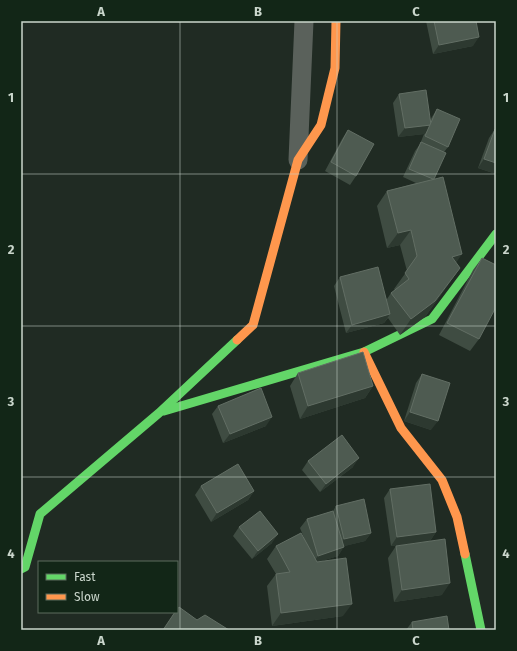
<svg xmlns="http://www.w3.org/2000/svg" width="517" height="651" font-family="'Fira Sans',sans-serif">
<rect width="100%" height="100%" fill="#202b23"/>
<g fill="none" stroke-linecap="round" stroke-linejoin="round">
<polyline stroke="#5a615b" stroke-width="19" points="298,160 304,21"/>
<g stroke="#63d668" stroke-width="9">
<polyline points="164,411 364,352 432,319 496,234"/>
<polyline points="465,554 481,630"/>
<polyline points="21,569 25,567 40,514 159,413 237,340"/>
</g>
<g stroke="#ff974d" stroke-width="9">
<polyline points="237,340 253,325 298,160 321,125 335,68 336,21"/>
<polyline points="364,352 401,428 442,480 457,517 465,554"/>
</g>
</g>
<g fill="#3f4c42">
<polygon points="426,21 476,21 473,46 433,54"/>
<polygon points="399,94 430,120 437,109 448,147 444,152 434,179 456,263 460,268 425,317 400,335 388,318 384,323 346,333 334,286 340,277 387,299 391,293 395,290 394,289 407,271 400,245 387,248 377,206 387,191 416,183 403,177 415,151 420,144 424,134 398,137 393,103"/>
<polygon points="495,129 496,174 478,168 489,138"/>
<polygon points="348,130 356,176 350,185 325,171 342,139"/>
<polygon points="482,258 479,339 470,351 439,335 473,270"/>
<polygon points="298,373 373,386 365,398 300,419 290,386"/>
<polygon points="422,374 431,430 404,421 416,383"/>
<polygon points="218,406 266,426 223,443 212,414"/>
<polygon points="308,461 353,467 320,492 302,470"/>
<polygon points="201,486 254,491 248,500 211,522 195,495"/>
<polygon points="390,489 436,532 430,541 391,546 384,498"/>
<polygon points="336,506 371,533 365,541 344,546 338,556 321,561 343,616 272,626 267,586 276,574 267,559 276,546 304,538 300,528 307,519 333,511"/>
<polygon points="239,527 272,543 252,559 233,536"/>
<polygon points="396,546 442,595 394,602 388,558"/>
<polygon points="412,622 449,630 406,630"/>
</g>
<g fill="#2d3930">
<polygon points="479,37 473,46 433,54 439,45"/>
<polygon points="431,125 425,134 398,137 405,128"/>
<polygon points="484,159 496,163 496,174 478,168"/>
<polygon points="411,230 400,245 387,248 398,233"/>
<polygon points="462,254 452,269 452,257"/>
<polygon points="460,268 425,317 400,335 411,319"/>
<polygon points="390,314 384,323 346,333 352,325"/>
<polygon points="373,386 365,398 300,419 308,406"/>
<polygon points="410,412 438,421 431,430 404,421"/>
<polygon points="272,417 266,426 223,443 230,434"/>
<polygon points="359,458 353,467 320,492 326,484"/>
<polygon points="254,491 248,500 211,522 217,513"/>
<polygon points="436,532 430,541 391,546 397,537"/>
<polygon points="371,533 365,541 337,548 344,539"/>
<polygon points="278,534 272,543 252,559 258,551"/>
<polygon points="344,547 338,556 312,564 318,556"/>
<polygon points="450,583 442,595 394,602 402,590"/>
<polygon points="352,604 343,616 272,626 281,613"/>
</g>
<g fill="#4e5b51" stroke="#626e64">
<polygon points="434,21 476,21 479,37 439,45"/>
<polygon points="426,90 431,125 405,128 399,94"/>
<polygon points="437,109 460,119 448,147 425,136"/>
<polygon points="495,129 496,129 496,163 484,159"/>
<polygon points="348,130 374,144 356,176 331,162"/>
<polygon points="421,142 446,153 434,179 433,179 409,169"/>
<polygon points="443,177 462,254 452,257 460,268 435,301 411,319 391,293 409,279 405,273 417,256 411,230 398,233 387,191"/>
<polygon points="482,258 496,265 496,307 479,339 447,323"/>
<polygon points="378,267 390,314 352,325 340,277"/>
<polygon points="363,352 373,386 308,406 298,373"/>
<polygon points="422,374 450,383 438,421 410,412"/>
<polygon points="261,388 272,417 230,434 218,406"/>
<polygon points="342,435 359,458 326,484 308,461"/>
<polygon points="238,464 254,491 217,513 201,486"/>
<polygon points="430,484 436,532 397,537 390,489"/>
<polygon points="364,499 371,533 344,539 336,506"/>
<polygon points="260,511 278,534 258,551 239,527"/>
<polygon points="333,511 344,547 318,556 307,519"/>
<polygon points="301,533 317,562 346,558 352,604 281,613 276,574 290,572 276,546"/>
<polygon points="445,539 450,583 402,590 396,546"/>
<polygon points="179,607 197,620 205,615 229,630 163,630 175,612 177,612 177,610"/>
<polygon points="447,616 449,630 413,630 412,622"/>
</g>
<path fill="none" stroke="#cad6cc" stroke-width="1" stroke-opacity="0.55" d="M180 21V630M337 21V630M21 174H496M21 326H496M21 477H496"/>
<rect width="517" height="651" fill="none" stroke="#122617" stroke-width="44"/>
<rect x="38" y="561" width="140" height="52" fill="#122617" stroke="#5c6c5f"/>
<rect x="46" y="574" width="20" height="6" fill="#63d668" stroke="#5c6c5f"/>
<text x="74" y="581" font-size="12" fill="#cad6cc">Fast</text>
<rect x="46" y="594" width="20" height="6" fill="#ff974d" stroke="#5c6c5f"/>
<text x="74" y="601" font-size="12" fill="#cad6cc">Slow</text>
<rect x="22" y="22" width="473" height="607" fill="none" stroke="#cad6cc" stroke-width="1.5"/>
<g font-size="13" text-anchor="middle" font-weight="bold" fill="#cad6cc">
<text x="101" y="16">A</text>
<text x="258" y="16">B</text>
<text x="416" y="16">C</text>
<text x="11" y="102">1</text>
<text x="506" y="102">1</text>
<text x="11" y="254">2</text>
<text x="506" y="254">2</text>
<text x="11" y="406">3</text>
<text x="506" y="406">3</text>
<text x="11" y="558">4</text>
<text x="506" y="558">4</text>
<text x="101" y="645">A</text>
<text x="258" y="645">B</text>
<text x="416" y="645">C</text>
</g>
</svg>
